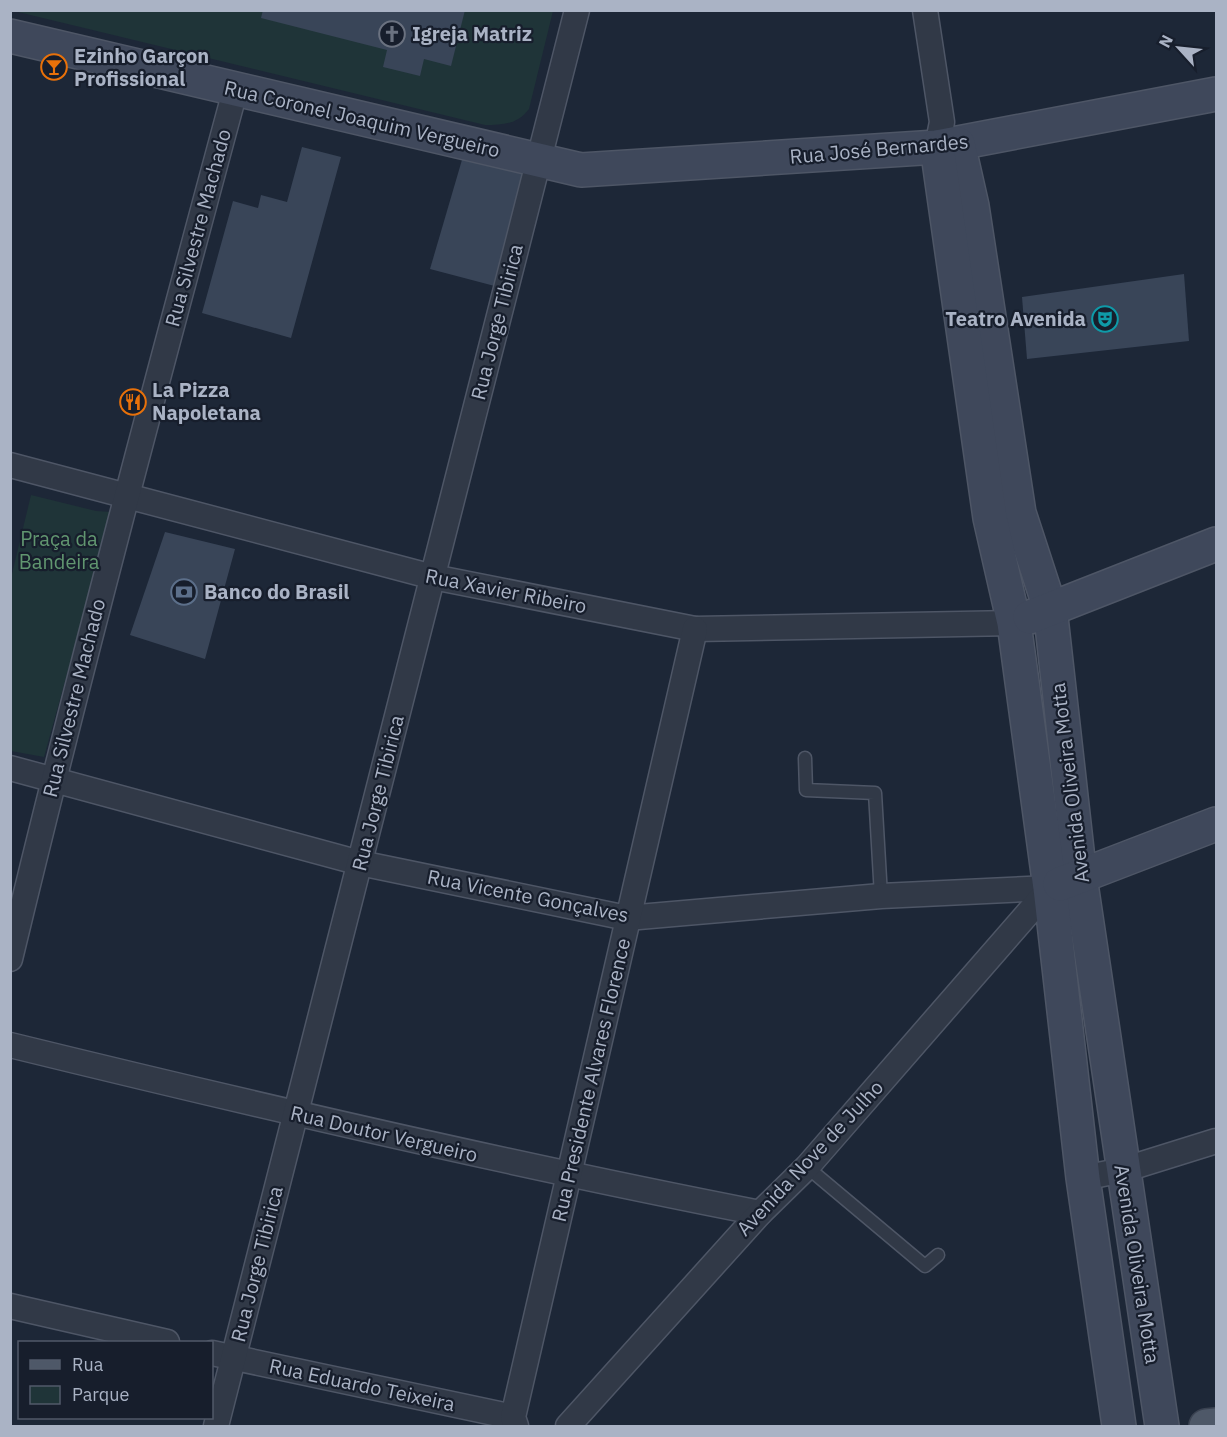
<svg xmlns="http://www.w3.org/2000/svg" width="1227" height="1437" font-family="'IBM Plex Sans',sans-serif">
<rect width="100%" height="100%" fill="#1d2737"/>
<g fill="#1f3438">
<path d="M14 11H553L529 109C518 124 503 125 485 125Z"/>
<polygon points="31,495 96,511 112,512 44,757 11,751 11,578"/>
</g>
<g fill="#394558">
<polygon points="263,10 465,10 451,66 424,59 420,76 383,67 387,50 261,18"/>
<polygon points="302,147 341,157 291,338 202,313 233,201 258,208 261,195 287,202"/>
<polygon points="464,153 530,171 506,289 430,269"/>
<polygon points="1184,274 1189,341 1027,359 1022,297"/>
<polygon points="165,532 235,549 205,659 130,635"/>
</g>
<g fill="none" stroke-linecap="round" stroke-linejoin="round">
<g stroke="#4e5666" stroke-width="15">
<g id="lane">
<polyline points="805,758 806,790 875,793 881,896"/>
<polyline points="807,1167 925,1266 938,1255"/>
</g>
</g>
<g stroke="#4e5666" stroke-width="27">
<g id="street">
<polyline points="925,10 942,122 937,147"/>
<polyline points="10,465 433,577 695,629 1014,623"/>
<polyline points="10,768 360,863 627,918 881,896 1050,888"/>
<path d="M10 959C80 668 157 380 235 91"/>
<path d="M10 1045C259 1106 508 1164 760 1213"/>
<polyline points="1083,1178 1123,1170 1216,1141"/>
<polyline points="10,1306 167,1342"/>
<polyline points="212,1353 513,1417"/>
<polyline points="216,1426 577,10"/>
<polyline points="516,1426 513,1417 695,629"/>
<polyline points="568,1426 760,1213 807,1167 1050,888"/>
</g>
</g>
<g stroke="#4e5666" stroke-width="36">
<g id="secondary">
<polyline points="10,36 581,170 937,147 1216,94"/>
<polyline points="958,144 972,206 1019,513 1050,608 1080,877 1162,1426"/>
<polyline points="937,147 990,518 1014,623 1050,888 1083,1178 1119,1426"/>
<polyline points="1030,617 1216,544"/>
<polyline points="1060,884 1216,824"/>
</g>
</g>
<g stroke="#3a4251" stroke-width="36">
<polyline id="primary" points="1206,1426 1216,1425"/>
</g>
<use href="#lane" stroke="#313947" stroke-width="12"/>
<use href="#street" stroke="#313947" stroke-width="24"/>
<use href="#secondary" stroke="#3f485b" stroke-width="33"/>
<use href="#primary" stroke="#4e5868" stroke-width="33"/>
</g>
<defs>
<g id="church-ring" transform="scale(1.35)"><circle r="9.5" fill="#171e2c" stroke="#6b7280" stroke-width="1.5"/><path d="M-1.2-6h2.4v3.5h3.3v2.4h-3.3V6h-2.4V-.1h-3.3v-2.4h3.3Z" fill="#6b7280"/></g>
<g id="bar-ring" transform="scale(1.35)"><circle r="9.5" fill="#171e2c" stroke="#e8710a" stroke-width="1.5"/><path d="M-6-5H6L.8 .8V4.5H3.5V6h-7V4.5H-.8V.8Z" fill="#e8710a"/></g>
<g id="theatre-ring" transform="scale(1.35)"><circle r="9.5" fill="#171e2c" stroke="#0f9aa8" stroke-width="1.5"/><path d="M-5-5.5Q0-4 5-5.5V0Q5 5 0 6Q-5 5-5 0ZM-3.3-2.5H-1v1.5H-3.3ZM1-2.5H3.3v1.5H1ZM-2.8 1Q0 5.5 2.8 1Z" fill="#0f9aa8"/></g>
<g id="restaurant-ring" transform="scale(1.35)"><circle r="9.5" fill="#171e2c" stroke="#e8710a" stroke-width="1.5"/><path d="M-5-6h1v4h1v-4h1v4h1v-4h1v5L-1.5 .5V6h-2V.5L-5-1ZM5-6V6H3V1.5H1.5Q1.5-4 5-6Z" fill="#e8710a"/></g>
<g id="bank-ring" transform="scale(1.35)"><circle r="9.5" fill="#171e2c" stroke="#5c6f8a" stroke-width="1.5"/><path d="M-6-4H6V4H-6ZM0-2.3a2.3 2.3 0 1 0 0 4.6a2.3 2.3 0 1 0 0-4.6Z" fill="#5c6f8a"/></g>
</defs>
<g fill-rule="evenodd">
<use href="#church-ring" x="392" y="34"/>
<use href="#bar-ring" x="54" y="67"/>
<use href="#theatre-ring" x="1105" y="319"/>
<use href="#restaurant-ring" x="133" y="402"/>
<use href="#bank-ring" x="184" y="592"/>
</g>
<g text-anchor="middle" stroke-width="4.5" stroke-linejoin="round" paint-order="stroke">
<g font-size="20" font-weight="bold" fill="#aab3c5" stroke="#171e2c" text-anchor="start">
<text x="412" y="41">Igreja Matriz</text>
<text x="74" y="63">Ezinho Garçon<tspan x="74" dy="23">Profissional</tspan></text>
<text x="1086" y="326" text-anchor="end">Teatro Avenida</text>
<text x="152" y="397">La Pizza<tspan x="152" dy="23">Napoletana</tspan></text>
<text x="204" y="599">Banco do Brasil</text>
</g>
<g font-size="20" fill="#aab3c5" stroke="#171e2c">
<text transform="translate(362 119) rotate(13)" y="7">Rua Coronel Joaquim Vergueiro</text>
<text transform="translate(879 149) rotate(-5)" y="7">Rua José Bernardes</text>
<text transform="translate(198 228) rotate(-75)" y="7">Rua Silvestre Machado</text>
<text transform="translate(497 322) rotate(-76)" y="7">Rua Jorge Tibirica</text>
<text transform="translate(506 591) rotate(11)" y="7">Rua Xavier Ribeiro</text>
<text transform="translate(74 698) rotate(-76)" y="7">Rua Silvestre Machado</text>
<text transform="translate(1070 783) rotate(-97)" y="7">Avenida Oliveira Motta</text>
<text transform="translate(378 793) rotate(-76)" y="7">Rua Jorge Tibirica</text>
<text transform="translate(528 896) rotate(11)" y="7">Rua Vicente Gonçalves</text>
<text transform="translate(591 1080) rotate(-77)" y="7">Rua Presidente Alvares Florence</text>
<text transform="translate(384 1134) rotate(13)" y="7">Rua Doutor Vergueiro</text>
<text transform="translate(810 1158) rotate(-47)" y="7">Avenida Nove de Julho</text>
<text transform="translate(257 1264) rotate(-76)" y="7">Rua Jorge Tibirica</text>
<text transform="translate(1137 1264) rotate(81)" y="7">Avenida Oliveira Motta</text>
<text transform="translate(362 1385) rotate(12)" y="7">Rua Eduardo Teixeira</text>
</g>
<g font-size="20" fill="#619670" stroke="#171e2c">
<text x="59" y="546">Praça da<tspan x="59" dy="23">Bandeira</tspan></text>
</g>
</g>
<rect width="1227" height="1437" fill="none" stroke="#aab3c5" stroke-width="24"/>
<rect x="18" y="1341" width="195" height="78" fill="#171e2c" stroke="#525a69" stroke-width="1.5"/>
<rect x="30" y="1360" width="30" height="9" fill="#4e5868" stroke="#525a69" stroke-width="1.5"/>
<text x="72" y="1371" font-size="18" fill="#aab3c5">Rua</text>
<rect x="30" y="1386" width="30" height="18" fill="#1f3438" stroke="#525a69" stroke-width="1.5"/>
<text x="72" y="1401" font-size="18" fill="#aab3c5">Parque</text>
<g transform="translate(1179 48) rotate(297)" stroke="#171e2c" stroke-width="4.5" paint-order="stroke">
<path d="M0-4.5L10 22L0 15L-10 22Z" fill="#aab3c5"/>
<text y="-9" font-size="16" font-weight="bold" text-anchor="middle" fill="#aab3c5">N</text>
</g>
</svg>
